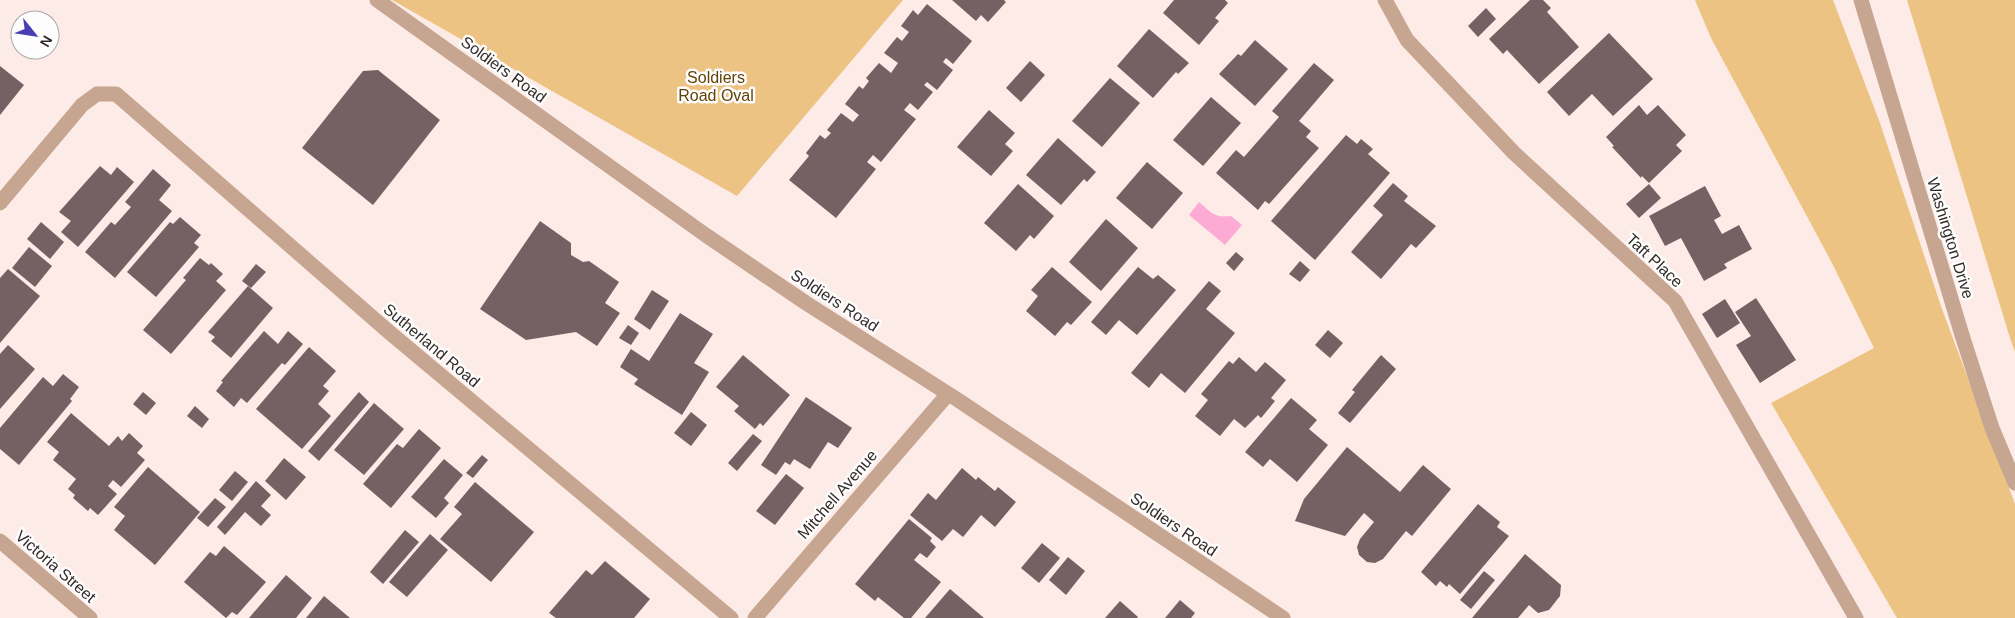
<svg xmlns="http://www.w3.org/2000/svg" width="2015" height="618" font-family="Arial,sans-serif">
<rect width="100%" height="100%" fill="#fdebe7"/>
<g fill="#edc384">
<polygon points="392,0 903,0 737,196"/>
<polygon points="1695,0 1833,0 1880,123 1942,309 2015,504 2015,618 1897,618 1771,403 1874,348 1832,263 1711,38"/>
<polygon points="1907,0 2015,0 2015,352 2010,338"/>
</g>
<path fill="#fdabd5" d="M1199 202C1212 213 1214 218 1231 216L1242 225 1225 245 1189 215Z"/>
<g fill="#746163">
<polygon points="952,0 1004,0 1006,2 988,22 981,15 976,21"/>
<polygon points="1174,0 1225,0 1228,3 1215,18 1219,21 1199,45 1163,13"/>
<polygon points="1530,0 1543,0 1551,8 1547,12 1579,47 1539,84 1507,50 1503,54 1489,39"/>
<polygon points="927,4 972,41 953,64 946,58 943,62 953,70 937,90 927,82 924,85 933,92 918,110 910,103 904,110 916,119 881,162 873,155 867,162 876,169 836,218 789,180 809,156 806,153 820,135 825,139 831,133 827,130 841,113 853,122 859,115 845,104 859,86 863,89 869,81 866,78 879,63 891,73 898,63 884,53 897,37 902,41 909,32 901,26 913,10 918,15"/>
<polygon points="1486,8 1496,19 1478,37 1468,26"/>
<polygon points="1149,29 1189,63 1178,74 1176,72 1153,98 1117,66"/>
<polygon points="1609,33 1653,79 1613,116 1592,94 1569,116 1547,92"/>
<polygon points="1255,40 1288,69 1255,106 1219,74 1238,54 1241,56"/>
<polygon points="1030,61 1045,75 1021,102 1006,88"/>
<polygon points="1314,63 1334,80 1299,121 1311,131 1306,137 1319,148 1269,204 1265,201 1258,210 1216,173 1236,150 1244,157 1279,117 1272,111"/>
<polygon points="0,66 24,85 0,115"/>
<polygon points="378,70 440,120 373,205 302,148 363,71"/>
<polygon points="1110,78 1140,103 1102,147 1072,121"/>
<polygon points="1211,97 1241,123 1203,166 1173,140"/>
<polygon points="1639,105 1647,115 1658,105 1686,135 1676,145 1682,151 1649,183 1642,176 1641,178 1612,147 1614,146 1606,137"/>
<polygon points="989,110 1015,133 1005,144 1013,151 991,176 957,147"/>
<polygon points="1346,135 1357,144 1361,139 1373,149 1368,154 1390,173 1315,260 1271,221"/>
<polygon points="1058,138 1096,172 1087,182 1084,179 1061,205 1026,175"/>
<polygon points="1147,162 1183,193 1152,229 1116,198"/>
<polygon points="100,166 111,175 117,167 134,182 78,247 61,232 71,221 59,212"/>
<polygon points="153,169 171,185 159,200 172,211 115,278 85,252 111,222 115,225 131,207 125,202"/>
<polygon points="1393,183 1408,196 1404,201 1436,226 1416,248 1411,244 1381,279 1351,252 1383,215 1373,206"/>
<polygon points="1018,184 1054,216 1034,239 1030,235 1016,251 984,223"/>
<polygon points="1649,184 1661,198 1639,218 1626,204"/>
<polygon points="1705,186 1721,216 1714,220 1722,234 1739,225 1752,249 1724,264 1727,268 1704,281 1681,238 1665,246 1649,216"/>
<polygon points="180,217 201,235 194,243 199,247 156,297 127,272 170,222 173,224"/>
<polygon points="1106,219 1138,248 1101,291 1069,262"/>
<polygon points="540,221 571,243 571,255 583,262 589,261 619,282 605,303 620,313 597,346 576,332 526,340 480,309"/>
<polygon points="41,222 64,242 50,259 27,239"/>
<polygon points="29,247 52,266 35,287 12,268"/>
<polygon points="1236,252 1244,259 1234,271 1226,263"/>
<polygon points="200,258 209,265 211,263 223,274 216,281 226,290 171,354 143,330 186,280 183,278"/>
<polygon points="1300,261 1310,270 1300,282 1289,274"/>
<polygon points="256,264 266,272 251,288 242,281"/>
<polygon points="1052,267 1092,302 1071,325 1067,322 1055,336 1026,311 1038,296 1031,290"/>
<polygon points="1138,267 1153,279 1158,275 1176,290 1137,335 1119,320 1106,335 1091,322"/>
<polygon points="8,269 40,296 0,343 0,278"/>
<polygon points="1209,281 1221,291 1206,309 1235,333 1185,393 1161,373 1149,388 1131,373"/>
<polygon points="248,286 273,308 231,358 211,341 215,337 208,332"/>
<polygon points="652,290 669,301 650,330 634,319"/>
<polygon points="1756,298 1796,360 1760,383 1736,345 1751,336 1735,312"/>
<polygon points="1725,299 1740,323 1717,338 1702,314"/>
<polygon points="680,313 713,334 694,363 709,372 682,415 634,384 638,379 620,367 631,349 649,361"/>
<polygon points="628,325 639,333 631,345 619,338"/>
<polygon points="1328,330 1343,343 1330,358 1315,345"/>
<polygon points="264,331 278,344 288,331 303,344 285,365 282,363 247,403 241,398 234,407 216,391 223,382 221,381"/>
<polygon points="8,345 35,369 0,409 0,354"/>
<polygon points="309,347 336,371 323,386 329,391 318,404 331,416 302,449 256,409"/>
<polygon points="743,355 790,395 763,426 760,423 755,429 734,411 739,406 716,387"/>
<polygon points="1381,355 1396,369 1350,423 1338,413 1355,392 1352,390"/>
<polygon points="1239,357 1256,372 1265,362 1286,380 1271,398 1275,401 1261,418 1258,415 1245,428 1234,419 1220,436 1195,416 1208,400 1201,394 1229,361 1233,364"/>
<polygon points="63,374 79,387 70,399 72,401 19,465 0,449 0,428 43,377 53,386"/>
<polygon points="143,392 156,403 146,415 133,404"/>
<polygon points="359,392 369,402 319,461 308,451"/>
<polygon points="806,397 852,428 838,448 828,442 810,469 794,459 790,465 785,462 776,475 761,465"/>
<polygon points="1291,398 1317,420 1309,429 1328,445 1297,482 1270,459 1263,467 1245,452"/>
<polygon points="374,403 404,429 364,475 334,450"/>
<polygon points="195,406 209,419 202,428 187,416"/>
<polygon points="691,412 707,425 691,446 674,433"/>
<polygon points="71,413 109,446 118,436 122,441 129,433 143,446 137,453 145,460 121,487 113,480 108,486 117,494 98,515 90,508 88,511 73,498 75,495 68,489 76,479 53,460 59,452 47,442"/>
<polygon points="419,429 441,448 391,508 363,484 397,444 403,448"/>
<polygon points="753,434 762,441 737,471 728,463"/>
<polygon points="1347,447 1400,492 1423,465 1451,489 1412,536 1406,531 1383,559 1375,563 1367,562 1359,555 1357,547 1360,539 1374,522 1364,513 1345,536 1295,521 1304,499"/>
<polygon points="482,455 488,460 473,478 466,473"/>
<polygon points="284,458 306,477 286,500 265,481"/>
<polygon points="444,459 463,475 444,498 449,503 436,518 411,497"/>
<polygon points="148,467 200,512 155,565 114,530 125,516 114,507"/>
<polygon points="962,468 976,480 978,477 995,491 998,487 1016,502 995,527 981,515 963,537 953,529 942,541 910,515 928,493 936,500"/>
<polygon points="235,471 248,482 232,501 219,490"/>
<polygon points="786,474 804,488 775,525 756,511"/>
<polygon points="256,481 271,495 261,506 271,515 261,526 245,512 225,535 217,527"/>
<polygon points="475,482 534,532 491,582 440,539 462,514 454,507"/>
<polygon points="215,498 226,507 208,527 197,518"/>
<polygon points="1478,504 1500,522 1497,527 1509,536 1460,594 1449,584 1447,587 1440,581 1436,586 1421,572"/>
<polygon points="909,519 932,538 930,541 936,547 927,558 920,553 914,560 941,582 911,618 904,618 878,597 875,601 855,584"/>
<polygon points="405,530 419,542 383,584 370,572"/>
<polygon points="430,534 448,550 407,597 389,582"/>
<polygon points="1042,543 1060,558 1039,583 1021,568"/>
<polygon points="224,546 266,582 237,615 232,612 226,618 184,582 210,552 216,556"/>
<polygon points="1525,554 1561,585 1560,596 1549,610 1538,613 1529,605 1518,618 1472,618"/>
<polygon points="1068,557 1085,571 1066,595 1049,580"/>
<polygon points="605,561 650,599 634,618 556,618 549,613 586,570 592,575"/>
<polygon points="1484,571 1495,580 1471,609 1460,600"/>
<polygon points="286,575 312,598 296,618 249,618"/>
<polygon points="950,589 984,618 925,618"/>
<polygon points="324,596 350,618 306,618"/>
<polygon points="1180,600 1195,613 1191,618 1165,618"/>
<polygon points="1120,601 1138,617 1137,618 1105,618"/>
</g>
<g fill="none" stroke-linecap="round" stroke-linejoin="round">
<g stroke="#c7a691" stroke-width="15">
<polyline points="1385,0 1407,40 1514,153 1675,301 1856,618"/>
<polyline points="0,203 82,105 97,94 116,94 389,332 731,618"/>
<polyline points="0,541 90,618"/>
</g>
<g stroke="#c7a691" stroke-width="15">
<polyline points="377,0 707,236 806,303 958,400 1283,618"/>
<polyline points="1861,0 1962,335 1992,428 2015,483"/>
<polyline points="755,618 948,394"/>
</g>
</g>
<g text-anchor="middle" stroke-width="5" stroke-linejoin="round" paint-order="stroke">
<g font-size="16" fill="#322a28" stroke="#fdfdfd">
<text transform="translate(504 69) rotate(36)" y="6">Soldiers Road</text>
<text transform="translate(1951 238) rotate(73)" y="6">Washington Drive</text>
<text transform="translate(1655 260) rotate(43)" y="6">Taft Place</text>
<text transform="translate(835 300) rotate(33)" y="6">Soldiers Road</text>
<text transform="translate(432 345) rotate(40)" y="6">Sutherland Road</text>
<text transform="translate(837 494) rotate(-49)" y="6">Mitchell Avenue</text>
<text transform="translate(1174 524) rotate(34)" y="6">Soldiers Road</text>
<text transform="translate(56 566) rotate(41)" y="6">Victoria Street</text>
</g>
<g font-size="16" fill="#634305" stroke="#fdfdfd">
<text x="716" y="83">Soldiers<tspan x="716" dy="18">Road Oval</tspan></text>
</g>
</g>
<g transform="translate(35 35) rotate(120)"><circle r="24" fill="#fdfdfd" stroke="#aca9a8"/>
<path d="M0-4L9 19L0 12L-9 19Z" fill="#4a3eb4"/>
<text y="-8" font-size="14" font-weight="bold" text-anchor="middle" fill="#322a28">N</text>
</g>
</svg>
